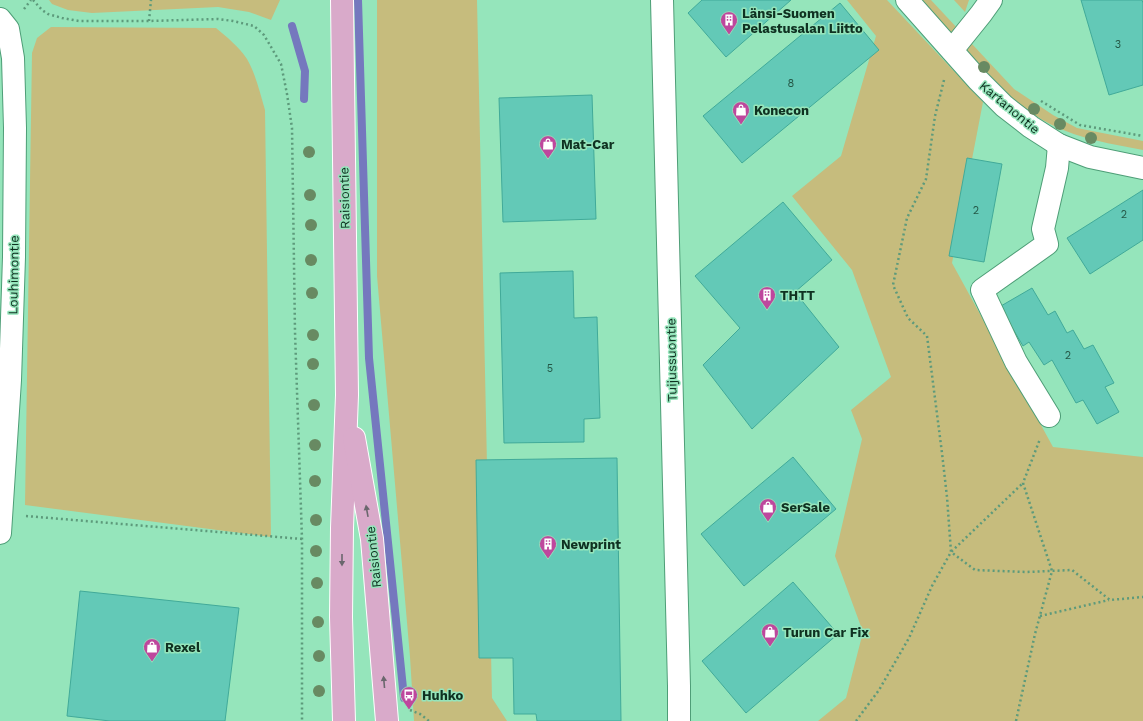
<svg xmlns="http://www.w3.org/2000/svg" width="1143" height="721" font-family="'Work Sans',sans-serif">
<rect width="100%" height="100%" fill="#95e5bb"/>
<g fill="#c6bc7d">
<polygon points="49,0 280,0 271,20 249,12 218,7 92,13 68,10 52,4"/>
<polygon points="377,0 477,0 492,698 507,721 414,721 410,657 377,276"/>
<polygon points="847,0 887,0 983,102 952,263 1053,447 1143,457 1143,721 818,721 846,698 863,632 835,556 862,439 851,410 891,377 852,270 792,196 841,156 876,36"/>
<path d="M919 0H931L1014 89 1053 115 1077 128 1143 141V150C1112 144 1080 139 1052 125 998 97 959 44 919 0Z"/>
<polygon points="954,0 969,0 965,12"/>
<path d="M51 27 216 28C227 37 239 47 247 59 256 75 260 93 265 110L271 537 25 505 32 53 37 38Z"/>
</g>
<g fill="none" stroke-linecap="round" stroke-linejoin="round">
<g stroke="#7578be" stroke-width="8">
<polyline points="358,0 369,358 404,698"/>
<polyline points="292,26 305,71 304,99"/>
</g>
</g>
<g fill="#63c9b7" stroke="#41aa99">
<polygon points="702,0 791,0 726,57 688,13"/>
<polygon points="1081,0 1142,0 1143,3 1143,85 1109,95"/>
<polygon points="840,3 879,50 742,163 703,116"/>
<polygon points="592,95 596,219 503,222 499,98"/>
<polygon points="967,158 1002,164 984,262 949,256"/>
<polygon points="1143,190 1143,240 1090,274 1067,238"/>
<polygon points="783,202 832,260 795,292 839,347 752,429 703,365 740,328 695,276"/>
<polygon points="573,271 574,318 597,317 600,418 584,419 584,442 504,443 500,273"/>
<polygon points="1032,288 1048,315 1055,311 1067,333 1073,330 1084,349 1093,345 1114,383 1105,387 1119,412 1097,424 1083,400 1076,403 1052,360 1044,365 1029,342 1023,346 1010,324 1004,327 994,310"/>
<polygon points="793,457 836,509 744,586 701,534"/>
<polygon points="617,458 621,721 537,721 536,714 514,714 513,658 479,658 476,460"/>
<polygon points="793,582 838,634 746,713 702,661"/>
<polygon points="80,591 239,608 225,721 110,721 67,716"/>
</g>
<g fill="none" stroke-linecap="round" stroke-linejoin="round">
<g stroke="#4e9e77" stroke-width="24">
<g id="minor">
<polyline points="662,0 679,686 679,721"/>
<polyline points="907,0 978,80 1004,106 1031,127 1059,145 1090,157 1143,168"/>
<polyline points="0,19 8,29 13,58 15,128 14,257 10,380 0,533"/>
<polyline points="952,50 981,14 991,0"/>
<polyline points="1049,416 1016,362 982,290 1047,244 1043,229 1057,168 1059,145"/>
</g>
</g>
<g stroke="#fff" stroke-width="24">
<g id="major">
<polyline points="342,0 347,395 342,528 341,617 344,721"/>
<polyline points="354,438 372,539 387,721"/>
</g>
</g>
<g stroke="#5d9a7b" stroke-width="2.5" stroke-dasharray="2 3" stroke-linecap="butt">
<polyline points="33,0 42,10 48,14 62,18 79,21 149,21 218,19 233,21 254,26 264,35 281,64 287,94 292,128 295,332 302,539 302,721"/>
<polyline points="24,9 31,0"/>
<polyline points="149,21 151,0"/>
<polyline points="944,80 935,116 926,179 907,218 893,285 908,318 927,336 942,453 947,497 951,552 975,570 1026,572 1072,570 1110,600 1143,597"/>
<polyline points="1041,101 1080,125 1143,136"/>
<polyline points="26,516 302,539"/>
<polyline points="1040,616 1109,600"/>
<polyline points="410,710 420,714 429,721"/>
<polyline points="856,721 879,690 909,638 932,586 951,552 1023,483"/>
<polyline points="1016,721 1035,634 1052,571 1023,483 1040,439"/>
</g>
<use href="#minor" stroke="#fff" stroke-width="22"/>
<use href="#major" stroke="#d9aaca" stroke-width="22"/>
</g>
<g fill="#688a62">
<circle cx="984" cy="67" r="6"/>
<circle cx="1034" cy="109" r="6"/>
<circle cx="1060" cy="124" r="6"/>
<circle cx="1091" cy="138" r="6"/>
<circle cx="309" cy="152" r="6"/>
<circle cx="310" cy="195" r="6"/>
<circle cx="311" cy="225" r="6"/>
<circle cx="311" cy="260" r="6"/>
<circle cx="312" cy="293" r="6"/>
<circle cx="313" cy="335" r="6"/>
<circle cx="313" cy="364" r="6"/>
<circle cx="314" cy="405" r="6"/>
<circle cx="315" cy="445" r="6"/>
<circle cx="315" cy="481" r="6"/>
<circle cx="316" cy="520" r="6"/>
<circle cx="316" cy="551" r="6"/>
<circle cx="317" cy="583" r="6"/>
<circle cx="318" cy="622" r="6"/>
<circle cx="319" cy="656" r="6"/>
<circle cx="319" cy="691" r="6"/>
</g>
<defs><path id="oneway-solid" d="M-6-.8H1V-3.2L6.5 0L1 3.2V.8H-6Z"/></defs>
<g fill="#6a676d">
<use href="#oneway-solid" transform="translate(367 511) rotate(-100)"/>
<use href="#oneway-solid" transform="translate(342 560) rotate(90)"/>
<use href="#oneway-solid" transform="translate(384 682) rotate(-95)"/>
</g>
<defs>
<g id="building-pin" transform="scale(0.9)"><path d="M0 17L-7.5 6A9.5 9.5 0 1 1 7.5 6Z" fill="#be479d" stroke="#95e5bb"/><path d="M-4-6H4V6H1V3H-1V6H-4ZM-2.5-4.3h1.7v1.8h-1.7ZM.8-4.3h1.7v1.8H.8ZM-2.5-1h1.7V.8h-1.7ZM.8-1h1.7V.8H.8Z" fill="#fff"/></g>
<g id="shop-pin" transform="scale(0.9)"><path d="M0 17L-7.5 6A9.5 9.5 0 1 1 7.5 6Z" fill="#be479d" stroke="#95e5bb"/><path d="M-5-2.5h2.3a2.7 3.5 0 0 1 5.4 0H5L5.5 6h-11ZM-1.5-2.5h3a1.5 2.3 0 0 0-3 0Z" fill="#fff"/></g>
<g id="bus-pin" transform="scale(0.9)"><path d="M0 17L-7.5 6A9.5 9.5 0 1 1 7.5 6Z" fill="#be479d" stroke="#95e5bb"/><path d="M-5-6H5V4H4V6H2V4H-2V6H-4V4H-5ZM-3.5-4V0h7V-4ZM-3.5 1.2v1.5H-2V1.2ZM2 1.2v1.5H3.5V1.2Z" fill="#fff"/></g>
</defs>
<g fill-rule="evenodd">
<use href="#building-pin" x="729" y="20"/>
<use href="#shop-pin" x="741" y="110"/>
<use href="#shop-pin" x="548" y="144"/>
<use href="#building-pin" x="767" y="295"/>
<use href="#shop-pin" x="768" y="507"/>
<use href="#building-pin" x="548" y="544"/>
<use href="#shop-pin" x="770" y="632"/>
<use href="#shop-pin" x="152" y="647"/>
<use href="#bus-pin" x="409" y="695"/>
</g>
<g text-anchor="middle" stroke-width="3" stroke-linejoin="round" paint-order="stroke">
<g font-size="11" fill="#245746">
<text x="1118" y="48">3</text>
<text x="791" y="87">8</text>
<text x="976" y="214">2</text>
<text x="1124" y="218">2</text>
<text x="1068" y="359">2</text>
<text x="550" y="372">5</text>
</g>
<g font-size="13" font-weight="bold" fill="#0f3121" stroke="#95e5bb" text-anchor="start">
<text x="742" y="18">Länsi-Suomen<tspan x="742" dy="15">Pelastusalan Liitto</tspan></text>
<text x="754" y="115">Konecon</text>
<text x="561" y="149">Mat-Car</text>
<text x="780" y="300">THTT</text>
<text x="781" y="512">SerSale</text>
<text x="561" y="549">Newprint</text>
<text x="783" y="637">Turun Car Fix</text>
<text x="165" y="652">Rexel</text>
<text x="422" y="700">Huhko</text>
</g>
<g font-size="13" fill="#0f3121" stroke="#95e5bb">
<text transform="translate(1010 107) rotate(40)" y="5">Kartanontie</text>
<text transform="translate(344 198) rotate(-91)" y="5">Raisiontie</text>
<text transform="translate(13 275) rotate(-89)" y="5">Louhimontie</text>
<text transform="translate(671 360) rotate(-91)" y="5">Tuijussuontie</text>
<text transform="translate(373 557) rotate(-96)" y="5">Raisiontie</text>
</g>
</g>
</svg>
